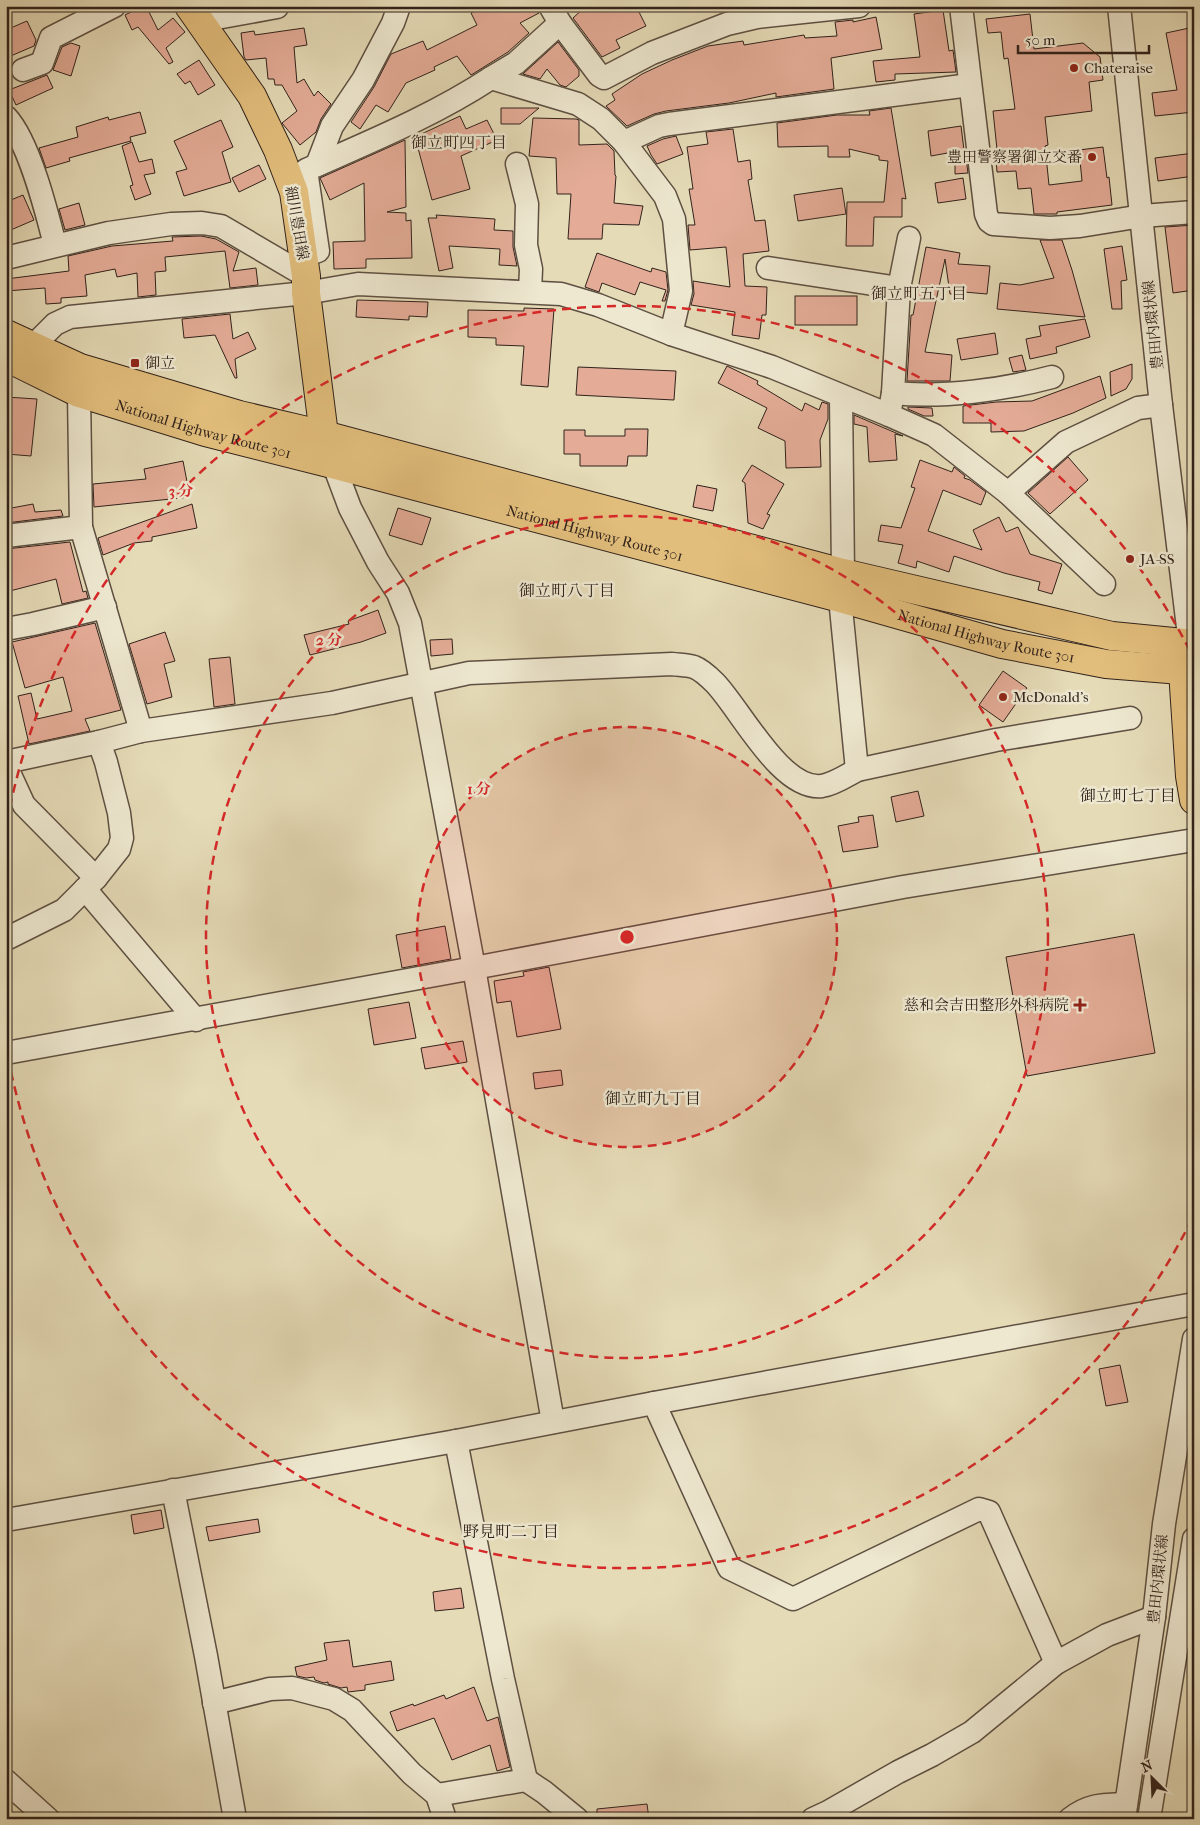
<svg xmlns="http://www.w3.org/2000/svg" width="1200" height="1825" font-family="'IM FELL French Canon','Noto Serif JP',serif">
<rect width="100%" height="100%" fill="#e5dbb7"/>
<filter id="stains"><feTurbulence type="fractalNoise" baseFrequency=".004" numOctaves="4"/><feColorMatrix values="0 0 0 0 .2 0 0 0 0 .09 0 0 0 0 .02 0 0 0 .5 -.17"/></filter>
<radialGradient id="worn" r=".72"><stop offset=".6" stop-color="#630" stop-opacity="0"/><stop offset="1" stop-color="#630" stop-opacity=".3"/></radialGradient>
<g fill="#e4ac97" stroke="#31221b">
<polygon points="143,6 146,6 158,30 173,18 185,32 166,48 173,62 169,64 138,27 132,30 125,15"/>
<polygon points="485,6 537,6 539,13 520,23 529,33 508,52 471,75 457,56 434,67 435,70 406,83 388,112 376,105 360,129 351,122 374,87 391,54 423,41 427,50 477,25 471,13"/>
<polygon points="586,6 636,6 646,26 616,40 620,48 602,57 573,18"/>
<polygon points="943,10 949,51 953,50 956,72 895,74 895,80 876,82 873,61 920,57 914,14"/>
<polygon points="1030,14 1034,49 1083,43 1100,57 1103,80 1089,82 1092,111 1045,117 1048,145 1045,146 1049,185 1082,181 1079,150 1103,147 1107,178 1109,177 1112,205 1057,212 1057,214 1034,214 1031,188 1018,189 1016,171 997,172 996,159 998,159 993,111 1015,109 1008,58 1004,59 1001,32 988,33 986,19"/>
<polygon points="876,17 882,49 831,58 834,89 776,97 776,93 729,103 666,111 654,114 627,126 606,106 615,100 612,94 642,74 672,60 708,46 743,41 744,45 804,35 805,38 837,36 835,22 853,20 853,22"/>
<polygon points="27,21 36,40 34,46 6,58 6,30"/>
<polygon points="1194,27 1194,112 1155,116 1152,93 1177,90 1166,33"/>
<polygon points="304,28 307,45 294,47 297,83 304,79 314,96 318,91 331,104 321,119 316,132 300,145 282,123 297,111 282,85 275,85 274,79 268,79 266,58 246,60 244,57 241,33 254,31 255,35"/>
<polygon points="558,42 579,70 579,76 566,87 560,85 547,69 540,79 523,74"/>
<polygon points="71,43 80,46 71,76 53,70 62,47"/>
<polygon points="199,60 215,85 198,95 190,81 185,84 177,74"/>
<polygon points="47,75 53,88 16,105 9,90"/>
<polygon points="501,108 539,108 520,124 501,124"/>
<polygon points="891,108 906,199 902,198 902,217 874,217 873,246 846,246 847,202 884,202 888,161 879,160 879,156 849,149 850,157 828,157 828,146 778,147 777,123 837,115 870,115 869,111"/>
<polygon points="140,112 146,133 130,137 131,141 69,158 70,161 46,168 39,148 78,137 76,127 108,117 109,120"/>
<polygon points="460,116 466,129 487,120 497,140 461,156 470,189 432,200 415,137"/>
<polygon points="533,118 576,119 579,120 579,145 607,144 614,151 615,175 616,176 614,203 643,206 639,225 603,224 602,239 568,239 571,194 557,194 556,158 529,156"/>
<polygon points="221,120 233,147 222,152 231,182 184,196 176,172 187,169 174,141"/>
<polygon points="961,126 964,150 931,156 928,131"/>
<polygon points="733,129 738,162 750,160 752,179 748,180 755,221 765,220 769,251 743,254 745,286 767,287 766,315 762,315 759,339 732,335 735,312 691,305 694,294 693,281 730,287 726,247 690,250 688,225 695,225 689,189 693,189 687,147 708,144 706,132"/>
<polygon points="676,136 683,154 657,164 651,155 647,146 663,139"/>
<polygon points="405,140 406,207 387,212 406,213 406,221 411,220 412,258 366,259 366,268 334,269 333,242 365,241 364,183 330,200 320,178"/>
<polygon points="132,142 139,162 152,159 155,173 144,175 151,194 135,200 130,186 133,185 122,146"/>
<polygon points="1194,153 1194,176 1158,181 1155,158"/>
<polygon points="966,158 968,173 955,174 955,159"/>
<polygon points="259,165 266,179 239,192 232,178"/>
<polygon points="963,178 966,199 938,203 935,183"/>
<polygon points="842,188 846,214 798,221 794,195"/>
<polygon points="23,195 34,220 6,232 6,202"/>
<polygon points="79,203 85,225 65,230 59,209"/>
<polygon points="436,215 495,219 494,230 513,231 513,247 517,266 499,265 500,249 449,246 453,268 439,271 428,218 437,218"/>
<polygon points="1194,225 1194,290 1173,293 1165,227"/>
<polygon points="201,236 216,239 239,252 233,271 256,268 258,285 230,288 225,251 165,257 166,271 155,272 156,295 138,297 137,273 117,277 115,269 85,275 87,296 61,298 61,303 46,304 45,288 6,291 6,279 69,271 68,256 112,246 173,241 172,237"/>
<polygon points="1040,240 1062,240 1072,270 1085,317 997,309 1000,283 1020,285 1054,278"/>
<polygon points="1122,246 1127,280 1121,281 1122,309 1112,309 1104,249"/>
<polygon points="926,247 960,253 958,264 990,266 987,294 953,291 952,294 950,294 945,259 925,352 952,355 950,381 907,381 911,315 913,315"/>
<polygon points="597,253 651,272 652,268 666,272 668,290 665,301 662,301 666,290 640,282 635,295 602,283 599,292 585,287"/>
<rect x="795" y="296" width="62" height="29"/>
<polygon points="357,300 428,302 427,317 409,316 409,320 356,317"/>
<polygon points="524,308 554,309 548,387 521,385 524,346 496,345 496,338 468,337 468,310 524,311"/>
<polygon points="230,314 233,339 248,332 256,349 235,359 237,378 235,378 215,335 184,338 182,319"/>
<polygon points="1085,319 1090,337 1056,347 1057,353 1030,359 1026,339 1041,336 1039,326"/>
<polygon points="995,333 998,354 961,360 957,339"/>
<polygon points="1022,355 1026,370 1013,372 1009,358"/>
<polygon points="1132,364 1132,379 1126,389 1111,396 1110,372"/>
<polygon points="727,366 758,381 757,384 802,411 805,403 819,410 822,402 828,404 828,419 820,440 821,467 786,468 785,441 758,428 767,408 718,383"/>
<polygon points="578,367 676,371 674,400 576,395"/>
<polygon points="1100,376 1106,398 1073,413 1024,431 991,432 991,423 963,423 963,406 996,402 1032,401"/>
<polygon points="6,397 37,399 31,456 6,454"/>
<polygon points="908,407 932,408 933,416 924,416 908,409"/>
<polygon points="854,415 903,436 895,434 897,460 869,462 867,427 854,424"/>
<polygon points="625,429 648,429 647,456 628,456 627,466 580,466 580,454 564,454 564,430 585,430 585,436 625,436"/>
<polygon points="1068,457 1088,480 1050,514 1028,493"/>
<polygon points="920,460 952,472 954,467 965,476 964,478 970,480 986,492 981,505 943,490 928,531 982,550 973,530 999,517 1006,532 1018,527 1030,554 1062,564 1052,594 1038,590 1040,582 1004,573 954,556 949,572 917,561 916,568 898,563 903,545 878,541 881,525 901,528 915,488 911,487"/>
<polygon points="183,461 190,497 94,507 93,484 146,479 144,469"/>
<polygon points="752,465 784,484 767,514 770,515 763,529 748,523 745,483 742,481"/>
<polygon points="697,485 717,489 713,511 693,507"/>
<polygon points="33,504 35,512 61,510 63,516 6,523 6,509"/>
<polygon points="192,504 197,528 152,537 152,541 134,543 103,555 98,538"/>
<polygon points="398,508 431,518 422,545 389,535"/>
<polygon points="70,542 83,592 86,591 88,598 62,604 56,579 6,592 6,549"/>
<polygon points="378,610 386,633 361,642 310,655 304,635 349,624 348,621"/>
<polygon points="95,623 121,710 85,719 90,731 29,744 18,696 31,693 37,719 72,711 63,677 25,688 12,642"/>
<polygon points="165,632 175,661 164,664 172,697 147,704 129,644"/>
<polygon points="452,639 453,654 431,656 430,640"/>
<polygon points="230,657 235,704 214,707 209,659"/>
<polygon points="1003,671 1027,688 1003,722 979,705"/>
<polygon points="918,791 924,816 896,822 891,797"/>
<polygon points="873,815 878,847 843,852 838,826 859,822 858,817"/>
<polygon points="445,926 451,959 402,968 396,935"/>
<polygon points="1134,934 1155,1053 1027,1076 1006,957"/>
<polygon points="549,967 561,1029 517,1037 511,1001 497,1003 494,981 524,976 523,972"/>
<polygon points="409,1002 416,1038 374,1045 368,1009"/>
<polygon points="463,1041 467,1062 425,1069 421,1048"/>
<polygon points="561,1070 563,1085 535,1089 533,1073"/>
<polygon points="1120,1365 1128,1402 1106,1406 1099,1369"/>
<polygon points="161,1510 164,1528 134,1534 131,1515"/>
<polygon points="258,1519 260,1532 209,1541 206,1527"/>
<polygon points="461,1588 464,1608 435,1611 433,1592"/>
<polygon points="349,1640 353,1667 391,1661 394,1680 365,1685 365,1690 348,1692 347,1687 341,1688 328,1684 328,1682 324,1683 315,1680 314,1677 306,1678 297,1676 295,1667 327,1660 324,1643"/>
<polygon points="474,1687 487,1721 498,1717 510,1767 497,1771 490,1745 452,1760 434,1718 397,1731 390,1712 413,1704 414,1706 444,1695 446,1699"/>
<polygon points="647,1804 649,1819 597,1819 597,1809"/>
</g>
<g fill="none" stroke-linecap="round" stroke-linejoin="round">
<g stroke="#5e5042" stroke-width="25">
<g id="minor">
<polyline points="550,6 560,23 599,75 604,78 652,53 727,24 757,17 859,6"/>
<polyline points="961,6 986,214 989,221 993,224 1050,228 1080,226 1142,216 1194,212"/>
<polyline points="1119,6 1161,405 1190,644"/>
<polyline points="200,21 277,7"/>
<polyline points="23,70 42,63 51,38 114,6"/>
<polyline points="491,78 516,63 560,23"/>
<path d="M6 117C29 141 47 213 55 245"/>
<polyline points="624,142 659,126 669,124 970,85"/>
<polyline points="517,164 527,204 526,245 531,269 530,291"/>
<polyline points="317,165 332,126 363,80 393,23 399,6"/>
<path d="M303 256 318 251 306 170C369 142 433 116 491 78L578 104 601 119 624 142 665 196 674 219 681 291 671 334"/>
<polyline points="6,258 109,233 171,224 202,223 221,226 306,276"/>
<polyline points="768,268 899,288"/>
<polyline points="32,347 55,324 70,317 306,293 358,284 561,294 598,305 671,334 772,367 889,415 934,435 1008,493 1066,442 1138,408 1161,405"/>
<polyline points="79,393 81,527 141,731"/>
<path d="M893 393C943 398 1003 390 1052 377"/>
<polyline points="841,396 843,573"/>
<polyline points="889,415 893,393 899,288 909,238"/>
<polyline points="329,452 350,508 378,562 398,593 410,623 474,968 553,1422"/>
<polyline points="1008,493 1104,584"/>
<polyline points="6,536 81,527"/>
<polyline points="840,598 857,770"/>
<polyline points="6,629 33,624 105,607"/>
<path d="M6 762 99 742 141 731 332 703 469 673 672 664C679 665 688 665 694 667 702 670 710 678 715 683 741 710 781 791 822 786 834 784 846 776 857 770L996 740 1130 718"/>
<polyline points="6,766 24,805 96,878"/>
<polyline points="85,889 196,1020"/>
<polyline points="6,939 64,910 96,878 119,849 122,838 119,813 106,762 99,742"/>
<polyline points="6,1053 474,968 903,887 1194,840"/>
<polyline points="654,1403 729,1568 793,1599 979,1509 989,1512 1056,1663"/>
<polyline points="456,1441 503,1679 526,1780"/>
<polyline points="173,1490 206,1656 235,1819"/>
<polyline points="6,1520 456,1441 654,1403 1194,1304"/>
<polyline points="214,1703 270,1689 292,1688 334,1699 352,1710 412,1774 437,1795 445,1819"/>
<polyline points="6,1781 48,1819"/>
<polyline points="437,1795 526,1780 544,1792 577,1819"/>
<polyline points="813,1819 828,1812 898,1772 932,1755 972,1732 1056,1663 1107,1635 1154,1617"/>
<path d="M1070 1819C1089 1804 1103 1805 1126 1804"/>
<polyline points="1124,1819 1154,1617 1164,1524 1194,1339"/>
<polyline points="1149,1819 1194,1539"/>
</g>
</g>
<g stroke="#31221b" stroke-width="30">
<g id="major">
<polyline points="189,6 252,96 278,150 294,192 306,276 306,293 324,435"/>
<polyline points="1189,648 1183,671 1190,776 1194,800"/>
</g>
</g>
<g stroke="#31221b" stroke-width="30">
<g id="highway">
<polyline points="6,334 80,368 239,415 324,435 843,573 1112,636 1194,644"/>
<path id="s1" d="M6 357 79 393 205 432 332 464 840 598 1002 644 1106 664 1194 671"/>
</g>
</g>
<use href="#minor" stroke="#eee8d0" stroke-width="22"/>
<use href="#major" stroke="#e2be7c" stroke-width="28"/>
<use href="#highway" stroke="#e2be7c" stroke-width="28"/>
</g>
<circle cx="627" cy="937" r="210" fill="#d62828" fill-opacity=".12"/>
<g fill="none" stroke="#d62828" stroke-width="2.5" stroke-dasharray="9 6">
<circle cx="627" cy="937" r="210"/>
<circle cx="627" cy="937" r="421"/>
<path d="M1192 1219A631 631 0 0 1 7 1052M7 822A631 631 0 0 1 1192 655"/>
</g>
<g fill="#8f2418" stroke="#eee8d0" stroke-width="2">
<circle cx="1074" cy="68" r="5"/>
<circle cx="1092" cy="157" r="5"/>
<rect x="130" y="358" width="10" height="10" rx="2.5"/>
<circle cx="1130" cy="559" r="5"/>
<circle cx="1003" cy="697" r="5"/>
<path d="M1077.5 997.5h5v5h5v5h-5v5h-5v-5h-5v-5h5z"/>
</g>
<g text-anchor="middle" stroke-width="5" stroke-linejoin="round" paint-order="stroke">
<g font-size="15" fill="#31221b" stroke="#eee8d0" text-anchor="start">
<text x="1084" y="73">Chateraise</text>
<text x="1082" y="162" text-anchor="end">豊田警察署御立交番</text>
<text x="145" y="368">御立</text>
<text x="1140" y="564">JA-SS</text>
<text x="1013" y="702">McDonald's</text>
<text x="1069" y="1010" text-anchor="end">慈和会吉田整形外科病院</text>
</g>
<g font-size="15" fill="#31221b" stroke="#eee8d0">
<text transform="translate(297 223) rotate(80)" y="5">細川豊田線</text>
<text transform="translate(1153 325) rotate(-96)" y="5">豊田内環状線</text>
<text dy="5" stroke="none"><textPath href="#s1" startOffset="211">National Highway Route 301</textPath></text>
<text dy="5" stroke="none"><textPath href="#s1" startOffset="616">National Highway Route 301</textPath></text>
<text dy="5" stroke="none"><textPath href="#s1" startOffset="1021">National Highway Route 301</textPath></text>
<text transform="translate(1158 1579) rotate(-84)" y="5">豊田内環状線</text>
</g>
<g font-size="16" fill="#31221b" stroke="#eee8d0">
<text x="459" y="148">御立町四丁目</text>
<text x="919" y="299">御立町五丁目</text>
<text x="567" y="596">御立町八丁目</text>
<text x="1128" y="801">御立町七丁目</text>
<text x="653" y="1104">御立町九丁目</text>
<text x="511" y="1537">野見町二丁目</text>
</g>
</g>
<circle cx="627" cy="937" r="8" fill="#d62828" stroke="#eee8d0" stroke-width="2.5"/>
<g font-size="15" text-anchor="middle" font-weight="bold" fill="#d62828" stroke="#eee8d0" stroke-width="5" stroke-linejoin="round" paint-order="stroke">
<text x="181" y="496">3 分</text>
<text x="329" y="645">2 分</text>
<text x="479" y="794">1 分</text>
</g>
<rect width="1200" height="1825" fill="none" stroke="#e5dbb7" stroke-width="25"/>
<rect x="8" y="8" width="1185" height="1810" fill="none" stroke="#31221b" stroke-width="2.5"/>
<rect x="12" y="12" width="1175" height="1800" fill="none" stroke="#31221b"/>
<g transform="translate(1152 1778) rotate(336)" stroke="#eee8d0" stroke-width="4" paint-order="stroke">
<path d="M0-4L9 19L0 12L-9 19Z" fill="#31221b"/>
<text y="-8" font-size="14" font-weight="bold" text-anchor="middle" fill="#31221b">N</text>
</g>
<path d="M1018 45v8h131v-8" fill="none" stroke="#31221b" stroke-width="2.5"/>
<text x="1025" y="45" font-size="15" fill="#31221b" stroke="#eee8d0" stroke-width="4" paint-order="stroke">50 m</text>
<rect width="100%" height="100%" filter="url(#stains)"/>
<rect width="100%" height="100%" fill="url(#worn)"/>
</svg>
